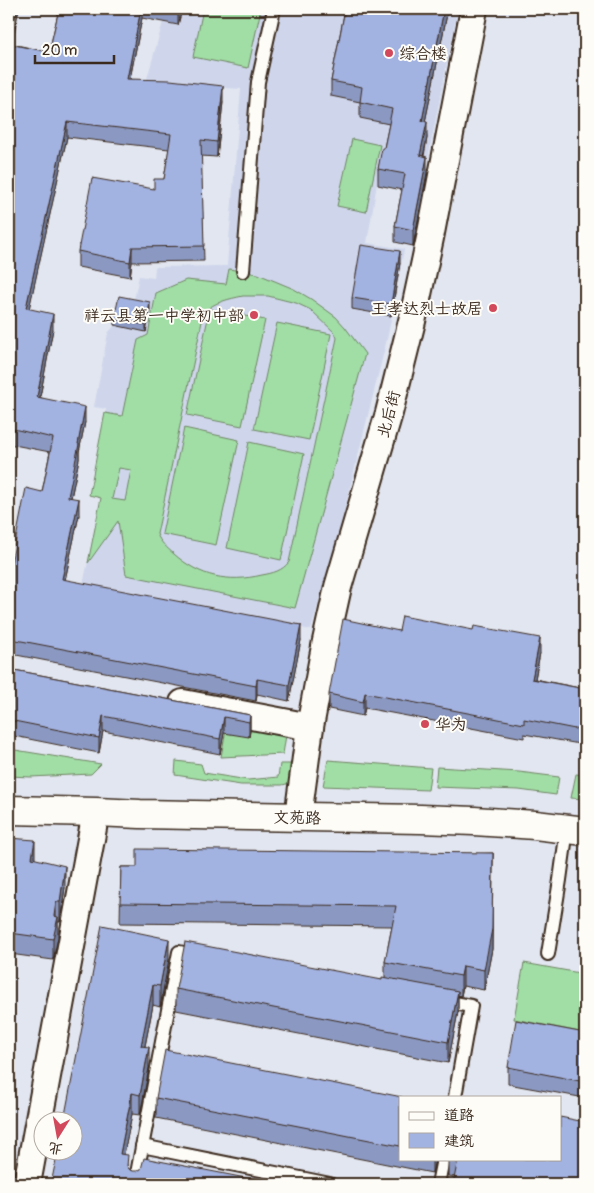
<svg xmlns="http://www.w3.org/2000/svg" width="594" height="1193" font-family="Pangolin,'LXGW WenKai TC',sans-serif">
<rect width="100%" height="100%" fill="#e2e6f0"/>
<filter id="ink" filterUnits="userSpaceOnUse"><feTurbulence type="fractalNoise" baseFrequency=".02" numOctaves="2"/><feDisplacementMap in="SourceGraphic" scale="10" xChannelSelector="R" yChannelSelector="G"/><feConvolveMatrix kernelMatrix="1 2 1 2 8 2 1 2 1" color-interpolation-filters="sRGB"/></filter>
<g filter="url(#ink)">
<polygon fill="#cfd6ec" points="182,9 458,9 426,168 381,160 367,243 404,249 388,335 343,516 311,630 83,585 101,498 89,495 106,409 94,407 108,333 133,305 139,276 154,278 155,267 227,266 241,89 146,82 163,22 178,25"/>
<g fill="#a1dea5" stroke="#6e8462" fill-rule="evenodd">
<polygon points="203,9 261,9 248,68 193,57"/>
<polygon points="352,139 380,145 366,212 337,206"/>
<path d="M229 269 258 274 294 289 311 299 336 317 345 327 365 354 295 608 126 575 118 521 88 563 101 498 89 495 105 413 122 416 138 340 148 335 156 293 186 280 226 284ZM243 296H268L296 303 311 310 335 333 337 338 289 562C282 571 273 573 262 575 228 583 200 577 174 554 167 548 160 542 157 534L204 312C214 302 229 299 243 296ZM119 468 131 470 125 501 112 499Z"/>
<polygon points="210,309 265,320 242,426 187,415"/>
<polygon points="277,323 331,334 309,440 254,429"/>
<polygon points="184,428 239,440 216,545 162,534"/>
<polygon points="249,442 304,454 281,560 227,548"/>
<polygon points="227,724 286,735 283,754 221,757"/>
<polygon points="9,749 101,764 91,774 31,777 9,776"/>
<polygon points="328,760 431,768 428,790 323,786"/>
<polygon points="176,761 201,764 204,773 248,780 278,777 280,764 299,764 295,782 282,785 241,785 175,775"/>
<polygon points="437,767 519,772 559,777 556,795 519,790 435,787"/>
<polygon points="576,774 585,775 585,799 571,798"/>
<polygon points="524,963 585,974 585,1033 514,1019"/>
</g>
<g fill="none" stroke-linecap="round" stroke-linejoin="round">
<g stroke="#3b2a1e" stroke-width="16">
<g id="lane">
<polyline points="243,271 258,82 274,9"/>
<polyline points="548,954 560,880 567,829"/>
<polyline points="443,1001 471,1006 455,1097"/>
<polyline points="142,1146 330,1184"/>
<polyline points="135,1184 179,952 200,956"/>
<polyline points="438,1184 443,1159"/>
</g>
</g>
<g stroke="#3b2a1e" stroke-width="30">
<g id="street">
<polyline points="183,703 310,727"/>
<polyline points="298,817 310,727 326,641 338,587 389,413 414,313 430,238 474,9"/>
<polyline points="27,1184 96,812"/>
</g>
</g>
<g stroke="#3b2a1e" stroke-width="31">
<polyline id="secondary" points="9,810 96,812 140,814 421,819 474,821 535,825 585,831"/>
</g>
<use href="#lane" stroke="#fdfcf7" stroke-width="12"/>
<use href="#street" stroke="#fdfcf7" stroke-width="26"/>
<use href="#secondary" stroke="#fdfcf7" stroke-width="28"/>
</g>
<g fill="#8b99c2" stroke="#3b2a1e">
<polygon points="9,9 12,44 49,52 59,9 182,9 178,25 142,18 130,79 223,102 217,157 201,156 204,261 132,262 130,277 78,267 78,251 154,189 164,179 169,149 67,137 29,308 53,329 40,397 85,422 79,452 79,459 71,498 79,515 65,580 301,640 289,701 257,694 256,701 11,654 9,654 9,569 10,569 42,492 50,452 9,444"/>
<polygon points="345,9 448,9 425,122 427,138 424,156 427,173 413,246 395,242 395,226 402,190 378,185 378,169 384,148 389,124 360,118 360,102 331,96 331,81"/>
<polygon points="400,263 391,316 352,309 352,298"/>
<polygon points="150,309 146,332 114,325 114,319"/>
<polygon points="399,631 540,653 535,679 585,689 585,745 524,734 524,738 365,708 363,716 329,709 329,694"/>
<polygon points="9,669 250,715 250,731 249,737 224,733 220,754 103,731 99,753 9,735"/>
<polygon points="9,838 35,859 65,887 60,922 58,922 58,937 53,960 10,954 10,933 11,922 9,922"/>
<polygon points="493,853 492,949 484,990 463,986 461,996 458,995 458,1012 448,1063 176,1010 176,989 382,980 385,978 385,962 392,926 120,923 121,867 137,867"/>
<polygon points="169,959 160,1007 153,1005 145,1046 149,1068 140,1115 132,1114 124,1154 128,1168 129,1169 133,1171 51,1184 72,1120"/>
<polygon points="585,1033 585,1098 508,1084 508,1067"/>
<polygon points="400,1097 400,1159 435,1159 432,1173 156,1118 156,1098"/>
<polygon points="448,1159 560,1159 455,1177 448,1176"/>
</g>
<g fill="#717d9e" stroke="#3b2a1e">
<polygon points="16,9 19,9 9,59 9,44"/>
<polygon points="141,9 142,9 142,18 127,94 127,79"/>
<polygon points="178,9 182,9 178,25"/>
<polygon points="444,9 448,9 422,137 422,121"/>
<polygon points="223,86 223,102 217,157 217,142"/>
<polygon points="67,122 67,137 26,323 26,308"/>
<polygon points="427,122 427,138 420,171 420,155"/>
<polygon points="427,157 427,173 413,246 413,230"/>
<polygon points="132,247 132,262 130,277 130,262"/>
<polygon points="400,251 400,263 391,316 391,304"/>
<polygon points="150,302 150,309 146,332 146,325"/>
<polygon points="53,314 53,329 37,412 37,397"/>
<polygon points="85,407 85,422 79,452 79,459 68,512 68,497"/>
<polygon points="79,499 79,515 62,594 62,579"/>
<polygon points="301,625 301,640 289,701 289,685"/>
<polygon points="540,638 540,653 532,694 532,679"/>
<polygon points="257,679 257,694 256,701 256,686"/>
<polygon points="365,693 365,708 363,716 363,702"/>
<polygon points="250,715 250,731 249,737 249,722"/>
<polygon points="103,716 103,731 99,753 99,738"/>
<polygon points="224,717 224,733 220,754 220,739"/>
<polygon points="35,840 35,860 32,858"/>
<polygon points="493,853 492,949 484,990 484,970"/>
<polygon points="65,866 65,887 60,922 60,902"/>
<polygon points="56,902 56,922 58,917 58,937 53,960 53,939"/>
<polygon points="169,939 169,959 160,1007 160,986"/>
<polygon points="463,966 463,986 461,996 461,976"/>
<polygon points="153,985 153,1005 141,1066 141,1046"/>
<polygon points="458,991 458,1012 448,1063 448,1042"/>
<polygon points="149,1047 149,1068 140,1115 140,1095"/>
<polygon points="132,1093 132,1114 120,1174 120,1154"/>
<polygon points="432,1159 435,1159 432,1173"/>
</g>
<g fill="#a2b2e1" stroke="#3b2a1e">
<polygon points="9,9 16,9 9,44 49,52 59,9 141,9 127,79 170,80 223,86 217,142 201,140 204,246 132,247 130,262 78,251 92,178 154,189 154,179 164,179 171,134 67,122 26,308 53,314 37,397 85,407 78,444 79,444 68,497 79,499 62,579 301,625 289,685 257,679 256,686 11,639 9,639 9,569 10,569 26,488 42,492 53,438 9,428"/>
<polygon points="345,9 444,9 422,121 427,122 420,155 427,157 413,230 395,226 405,174 378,169 382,148 384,148 392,109 360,102 362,87 331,81"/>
<polygon points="361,245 400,251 391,304 352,298"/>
<polygon points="119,296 150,302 146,325 114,319"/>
<polygon points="402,616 473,630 474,626 540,638 532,679 585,689 585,731 524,719 524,724 365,693 363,702 329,694 343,619 399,631"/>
<polygon points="9,669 250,715 249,722 224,717 220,739 103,716 99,738 9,720"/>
<polygon points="9,838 35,840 32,858 65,866 60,902 56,902 54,916 58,917 53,939 10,933 13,902 9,902"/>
<polygon points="137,849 493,853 492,929 484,970 463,966 461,976 385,962 396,906 120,903 121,867 137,867"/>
<polygon points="102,925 169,939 160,986 153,985 141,1046 149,1047 140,1095 132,1093 120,1154 128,1155 127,1166 129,1169 133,1171 137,1171 141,1169 144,1158 276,1184 51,1184 58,1150 72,1150 72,1120 64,1120"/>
<polygon points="185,942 382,980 382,977 458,991 448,1042 176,989"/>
<polygon points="516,1020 585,1033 585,1082 508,1067"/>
<polygon points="165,1050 402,1097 400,1097 400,1146 156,1098"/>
<polygon points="560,1117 585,1122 585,1184 453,1184 458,1159 560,1159"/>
</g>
</g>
<g fill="#d1495b" stroke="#fdfcf7" stroke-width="2">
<circle cx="389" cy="53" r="5"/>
<circle cx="493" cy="308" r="5"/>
<circle cx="254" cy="315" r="5"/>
<circle cx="425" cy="724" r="5"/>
</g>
<g text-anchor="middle" stroke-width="4" stroke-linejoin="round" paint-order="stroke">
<g font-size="16" fill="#3b2a1e" stroke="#fdfcf7" text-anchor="start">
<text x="399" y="59">综合楼</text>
<text x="483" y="314" text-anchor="end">王孝达烈士故居</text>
<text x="244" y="321" text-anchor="end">祥云县第一中学初中部</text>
<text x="435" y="730">华为</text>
</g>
<g font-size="16" fill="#3b2a1e" stroke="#fdfcf7">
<text transform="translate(388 414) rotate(-75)" y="6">北后街</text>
<text transform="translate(297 817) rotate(1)" y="6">文苑路</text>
</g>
</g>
<rect width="594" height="1193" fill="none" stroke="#fdfcf7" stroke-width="30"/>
<rect x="15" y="15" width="564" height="1163" fill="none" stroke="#3b2a1e" stroke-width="2" filter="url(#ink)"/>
<rect x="399" y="1096" width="162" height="65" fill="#fdfcf7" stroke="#afa8a0"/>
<rect x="409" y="1112" width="25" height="8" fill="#fdfcf7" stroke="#afa8a0"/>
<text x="444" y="1120" font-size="15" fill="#3b2a1e">道路</text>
<rect x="409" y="1133" width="25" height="15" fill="#a2b2e1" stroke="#afa8a0"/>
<text x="444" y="1146" font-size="15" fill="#3b2a1e">建筑</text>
<g transform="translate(58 1136) rotate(191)"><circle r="24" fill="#fdfcf7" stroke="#afa8a0"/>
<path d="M0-4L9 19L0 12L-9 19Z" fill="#d1495b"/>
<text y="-8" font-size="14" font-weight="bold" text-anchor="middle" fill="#3b2a1e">北</text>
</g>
<path d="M35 55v8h79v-8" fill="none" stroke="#3b2a1e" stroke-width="2.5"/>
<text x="42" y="55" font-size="15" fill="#3b2a1e" stroke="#fdfcf7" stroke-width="4" paint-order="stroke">20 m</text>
</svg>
